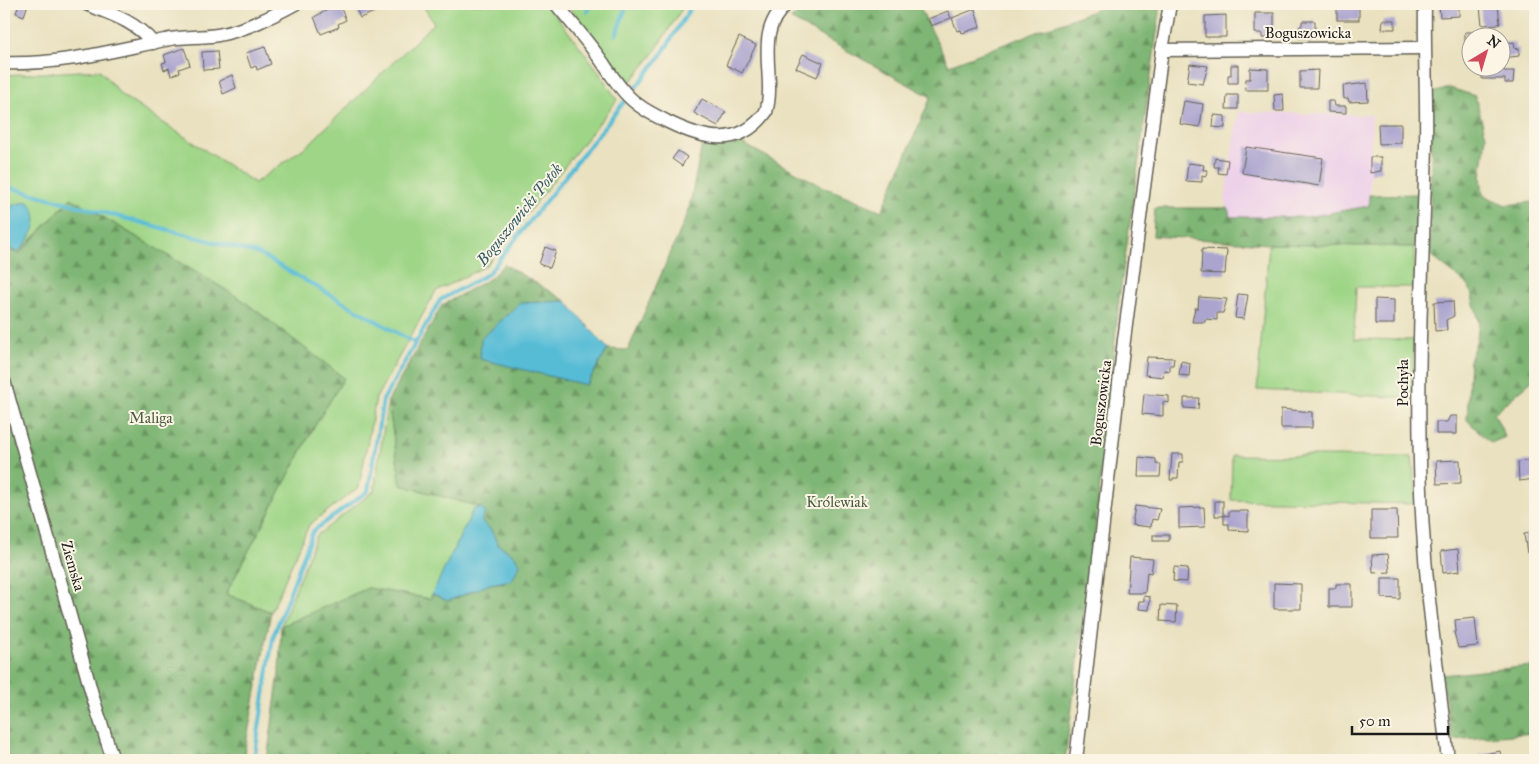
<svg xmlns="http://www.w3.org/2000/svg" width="1539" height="764" font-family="'IM FELL Great Primer',serif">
<defs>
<pattern id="forest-firs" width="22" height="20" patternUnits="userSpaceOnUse" patternTransform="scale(1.25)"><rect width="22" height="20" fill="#7fb674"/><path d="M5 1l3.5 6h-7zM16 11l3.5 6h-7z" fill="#67935e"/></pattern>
</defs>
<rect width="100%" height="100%" fill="#fcf5e5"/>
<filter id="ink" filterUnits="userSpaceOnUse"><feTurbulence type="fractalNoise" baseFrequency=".02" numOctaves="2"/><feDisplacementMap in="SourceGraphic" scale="10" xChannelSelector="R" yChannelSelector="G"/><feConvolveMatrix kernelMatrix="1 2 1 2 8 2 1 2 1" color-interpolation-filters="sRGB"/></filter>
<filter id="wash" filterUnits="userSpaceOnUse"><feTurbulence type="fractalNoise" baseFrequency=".0096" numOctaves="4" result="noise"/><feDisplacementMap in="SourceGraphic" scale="20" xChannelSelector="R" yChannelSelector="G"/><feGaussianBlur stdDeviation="1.12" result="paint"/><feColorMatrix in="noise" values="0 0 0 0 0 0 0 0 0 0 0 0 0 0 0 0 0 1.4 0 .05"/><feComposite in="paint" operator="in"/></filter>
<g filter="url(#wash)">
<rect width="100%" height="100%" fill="#e9e1bf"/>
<polygon fill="#edd1e9" points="1238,112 1372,115 1369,206 1307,217 1230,217 1225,198"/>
<g fill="#9fd587" stroke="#5e7852">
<polygon points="422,4 547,4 597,69 617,100 486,266 436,291 376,398 359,487 309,525 271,612 226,594 314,427 344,378 241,299 71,198 19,253 4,249 4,75 100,70 121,95 255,183 308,145 434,23"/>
<polygon points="567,4 685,4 652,56 627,86"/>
<polygon points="1269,244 1414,247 1414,287 1356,287 1354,339 1414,340 1413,398 1257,390"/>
<polygon points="388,401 401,485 480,507 473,510 431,599 368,588 281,626 316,536 374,491"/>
<polygon points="1232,455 1412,457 1417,504 1231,500"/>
</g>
<g fill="url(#forest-firs)" stroke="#4e6948">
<polygon points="810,4 918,4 949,65 1111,4 1161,4 1119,300 1095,532 1065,760 267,760 279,673 281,626 368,588 430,599 432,594 449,601 490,584 512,580 513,554 498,545 491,530 481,521 480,507 401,485 388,401 442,305 491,278 504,264 566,301 520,303 586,385 608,349 628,350 688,213 702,145 734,139 822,186 882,211 931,97 790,19"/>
<polygon points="1450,88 1475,96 1486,136 1481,177 1483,195 1506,205 1533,202 1535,206 1535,373 1534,379 1494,413 1505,437 1491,443 1467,420 1470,359 1477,339 1479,321 1469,286 1430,255 1432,93"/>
<polygon points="1419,194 1414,247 1269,244 1153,236 1155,208 1228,208 1230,217 1307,217 1369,206 1369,195"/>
<polygon points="71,198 241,299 344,378 314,427 226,594 271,612 244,754 134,760 4,760 4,250 20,253"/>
<polygon points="1531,666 1535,698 1535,739 1534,733 1452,740 1442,675"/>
</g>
<g fill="#57bcd6" stroke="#3a6c79">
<path d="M28 201C44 219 33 237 18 252L5 246 11 206Z"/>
<polygon points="566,301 608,349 586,385 480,359 481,339 520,303"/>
<polygon points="480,507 486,512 481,521 491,530 498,545 513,554 520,564 512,580 490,584 448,601 432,594 473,510"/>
</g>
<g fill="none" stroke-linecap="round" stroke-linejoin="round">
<g stroke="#57bcd6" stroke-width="4">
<polyline points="587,12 590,4"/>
<polyline points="616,35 627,4"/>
<polyline points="633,91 660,57 693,4"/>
<polyline points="4,186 259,254 415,343"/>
<polyline points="254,760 273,637 313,531 368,491 383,400 440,300 488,274 624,102"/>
</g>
</g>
<g id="blocks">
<g fill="#aaa4cf">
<polygon points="19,4 28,4 24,16 16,13"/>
<polygon points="339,4 346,20 338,24 339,27 321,34 314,17"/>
<polygon points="354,4 394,4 360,18"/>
<rect x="1337" y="4" width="22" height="16"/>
<polygon points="1439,4 1459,4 1459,16 1440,17"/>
<polygon points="1482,4 1498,5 1500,24 1482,25 1480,6"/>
<polygon points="975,9 980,27 962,33 961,30 957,31 952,18"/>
<polygon points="948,11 951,18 931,26 928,19"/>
<polygon points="1255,13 1274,13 1274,33 1269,33 1269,38 1262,38 1262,33 1255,33"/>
<polygon points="1226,15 1226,37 1205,37 1205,16"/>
<polygon points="1383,20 1395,20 1395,29 1382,29"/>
<polygon points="1302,21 1315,21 1315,38 1298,38 1298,28 1302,25"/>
<polygon points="1465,32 1485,32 1485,38 1472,38 1472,50 1465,50"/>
<polygon points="739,37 756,45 742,73 726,65"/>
<polygon points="1514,42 1515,49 1519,48 1519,56 1502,58 1502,51 1507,49 1502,50 1502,43"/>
<polygon points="265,47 271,64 257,70 256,66 251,68 246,53"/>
<polygon points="184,48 190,65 179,69 180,72 171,76 169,68 164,70 162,63 166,62 164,55"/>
<polygon points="217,51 219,69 203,70 202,52"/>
<polygon points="803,54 823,63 817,77 796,68"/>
<polygon points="1190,64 1208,66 1203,84 1187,82"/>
<polygon points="1231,65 1238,65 1238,83 1228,83 1228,75 1231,75"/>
<polygon points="1250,68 1268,69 1268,90 1245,90 1246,79 1250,79"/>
<polygon points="1482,68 1500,68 1505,71 1514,71 1513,83 1505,83 1505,79 1482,79"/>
<polygon points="1318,70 1317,88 1300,88 1300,71"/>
<polygon points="232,75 236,88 223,94 219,81"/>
<polygon points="1367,83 1368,101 1349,102 1348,98 1344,99 1343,86"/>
<polygon points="1283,94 1284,111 1275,111 1274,95"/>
<polygon points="1227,95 1238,95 1238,109 1226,109"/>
<polygon points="702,99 726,112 718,126 694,113"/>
<polygon points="1184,101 1203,104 1200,127 1180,124"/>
<polygon points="1328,101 1334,101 1335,106 1346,106 1346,113 1328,112"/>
<polygon points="1214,115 1225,116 1225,128 1213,127"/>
<polygon points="1378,124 1401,124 1401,143 1379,144"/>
<polygon points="1246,147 1323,158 1319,186 1242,173"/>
<polygon points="678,151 687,157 682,166 672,159"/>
<polygon points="1370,157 1381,157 1381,171 1370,173"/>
<polygon points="1215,158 1228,160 1226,174 1218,173 1219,167 1214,167"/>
<polygon points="1188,163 1204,165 1203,170 1207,170 1206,176 1202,175 1202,182 1186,181"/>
<polygon points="545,247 556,251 550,268 539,264"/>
<polygon points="1202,249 1227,250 1225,274 1201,273"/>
<polygon points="1238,294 1248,295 1244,319 1235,318"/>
<polygon points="1199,297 1227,299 1223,313 1217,313 1217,320 1205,319 1205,322 1192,322 1195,308 1198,308"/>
<polygon points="1375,299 1394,300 1394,324 1375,324"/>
<polygon points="1453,301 1454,316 1446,320 1447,330 1435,331 1434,302"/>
<polygon points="1147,357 1174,358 1173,365 1170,365 1170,371 1164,370 1163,377 1145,375"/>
<polygon points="1181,361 1190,363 1189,376 1179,375"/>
<polygon points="1144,394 1169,396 1169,403 1163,402 1163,416 1142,414"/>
<polygon points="1184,398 1199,398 1198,409 1184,408"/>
<polygon points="1281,409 1312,412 1312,428 1281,428"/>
<polygon points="1450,416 1457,416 1457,434 1436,434 1436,422 1447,422"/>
<polygon points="1172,454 1183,454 1183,462 1179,462 1178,478 1173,478 1173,480 1170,480"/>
<polygon points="1139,457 1156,459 1156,464 1161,465 1160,477 1138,477"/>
<polygon points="1460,460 1461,483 1437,484 1436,461"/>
<polygon points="1535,460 1535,479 1519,481 1518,462"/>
<rect x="1215" y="501" width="8" height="15"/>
<polygon points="1135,506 1160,509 1157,520 1152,519 1151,527 1132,525"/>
<polygon points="1204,507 1205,527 1179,528 1179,508"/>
<polygon points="1371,510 1397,510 1398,538 1371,538"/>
<polygon points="1229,511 1248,511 1248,531 1229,530 1229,524 1224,524 1224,515 1229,516"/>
<polygon points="1535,533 1535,552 1527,553 1524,534"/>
<rect x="1153" y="535" width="16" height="6"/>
<polygon points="1458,549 1460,571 1443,573 1441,551"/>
<polygon points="1388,554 1390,572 1373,573 1372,555"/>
<polygon points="1130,557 1153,559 1151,573 1147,572 1145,593 1127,593"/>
<polygon points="1174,567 1188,568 1187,582 1173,581"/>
<polygon points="1382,578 1400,578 1400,599 1382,598"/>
<polygon points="1274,583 1301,584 1301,609 1274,609"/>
<polygon points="1336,584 1352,584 1352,607 1329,607 1329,588 1336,588"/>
<polygon points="1144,596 1150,597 1149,610 1138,609 1139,601 1144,601"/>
<polygon points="1161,605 1177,606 1176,622 1160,621"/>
<polygon points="1475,618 1478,646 1458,648 1454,632 1456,631 1455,620"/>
<polygon points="1500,751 1502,760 1481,760 1480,755"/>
</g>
</g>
</g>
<g filter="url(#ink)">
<use href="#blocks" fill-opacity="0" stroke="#646155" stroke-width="1"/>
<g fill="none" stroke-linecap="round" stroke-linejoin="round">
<g stroke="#646155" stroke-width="15">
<g id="minor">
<path d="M86 4C111 14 135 21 153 43"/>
<path d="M556 4C571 22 587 41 601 60 610 73 618 86 629 97 640 108 654 115 668 122 703 139 739 149 766 112 777 76 752 33 787 4"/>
<path d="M1425 4C1424 51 1427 98 1426 145 1423 260 1416 376 1421 491 1424 582 1438 671 1448 760"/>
<polyline points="1162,50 1424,48"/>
<path d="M4 63C59 65 111 51 165 40 182 36 200 38 218 35 245 30 271 17 295 4"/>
<polyline points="4,381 94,701 113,760"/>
<polyline points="1076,760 1124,340 1162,50 1170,4"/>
</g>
</g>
<use href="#minor" stroke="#fff" stroke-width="12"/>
</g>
</g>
<g text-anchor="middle" stroke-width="4" stroke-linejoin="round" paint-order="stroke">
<g font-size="15" fill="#1c1c1c" stroke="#fcf5e5">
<text x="1308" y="38">Boguszowicka</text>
<text transform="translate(1403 383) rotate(-90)" y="5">Pochyła</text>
<text transform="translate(1101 403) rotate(-83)" y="5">Boguszowicka</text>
<text transform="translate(73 566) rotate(74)" y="5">Ziemska</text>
</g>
<g font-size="15" fill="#4a5d41" stroke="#fcf5e5">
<text x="151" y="423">Maliga</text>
<text x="837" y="507">Królewiak</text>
</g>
<g font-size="16" font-style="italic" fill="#345c66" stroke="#fcf5e5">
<text transform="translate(519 214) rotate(-51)" y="6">Boguszowicki Potok</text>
</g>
</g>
<rect width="1539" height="764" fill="none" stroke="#fcf5e5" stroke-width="20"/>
<g transform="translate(1486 52) rotate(38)"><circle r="24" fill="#fcf5e5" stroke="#a29e95"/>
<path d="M0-4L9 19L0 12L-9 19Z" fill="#d1495b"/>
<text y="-8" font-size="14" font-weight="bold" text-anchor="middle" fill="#1c1c1c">N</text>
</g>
<path d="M1352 726v8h96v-8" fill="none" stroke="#1c1c1c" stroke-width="2.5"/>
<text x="1359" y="726" font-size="15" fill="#1c1c1c" stroke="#fcf5e5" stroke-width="4" paint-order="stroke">50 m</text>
</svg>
